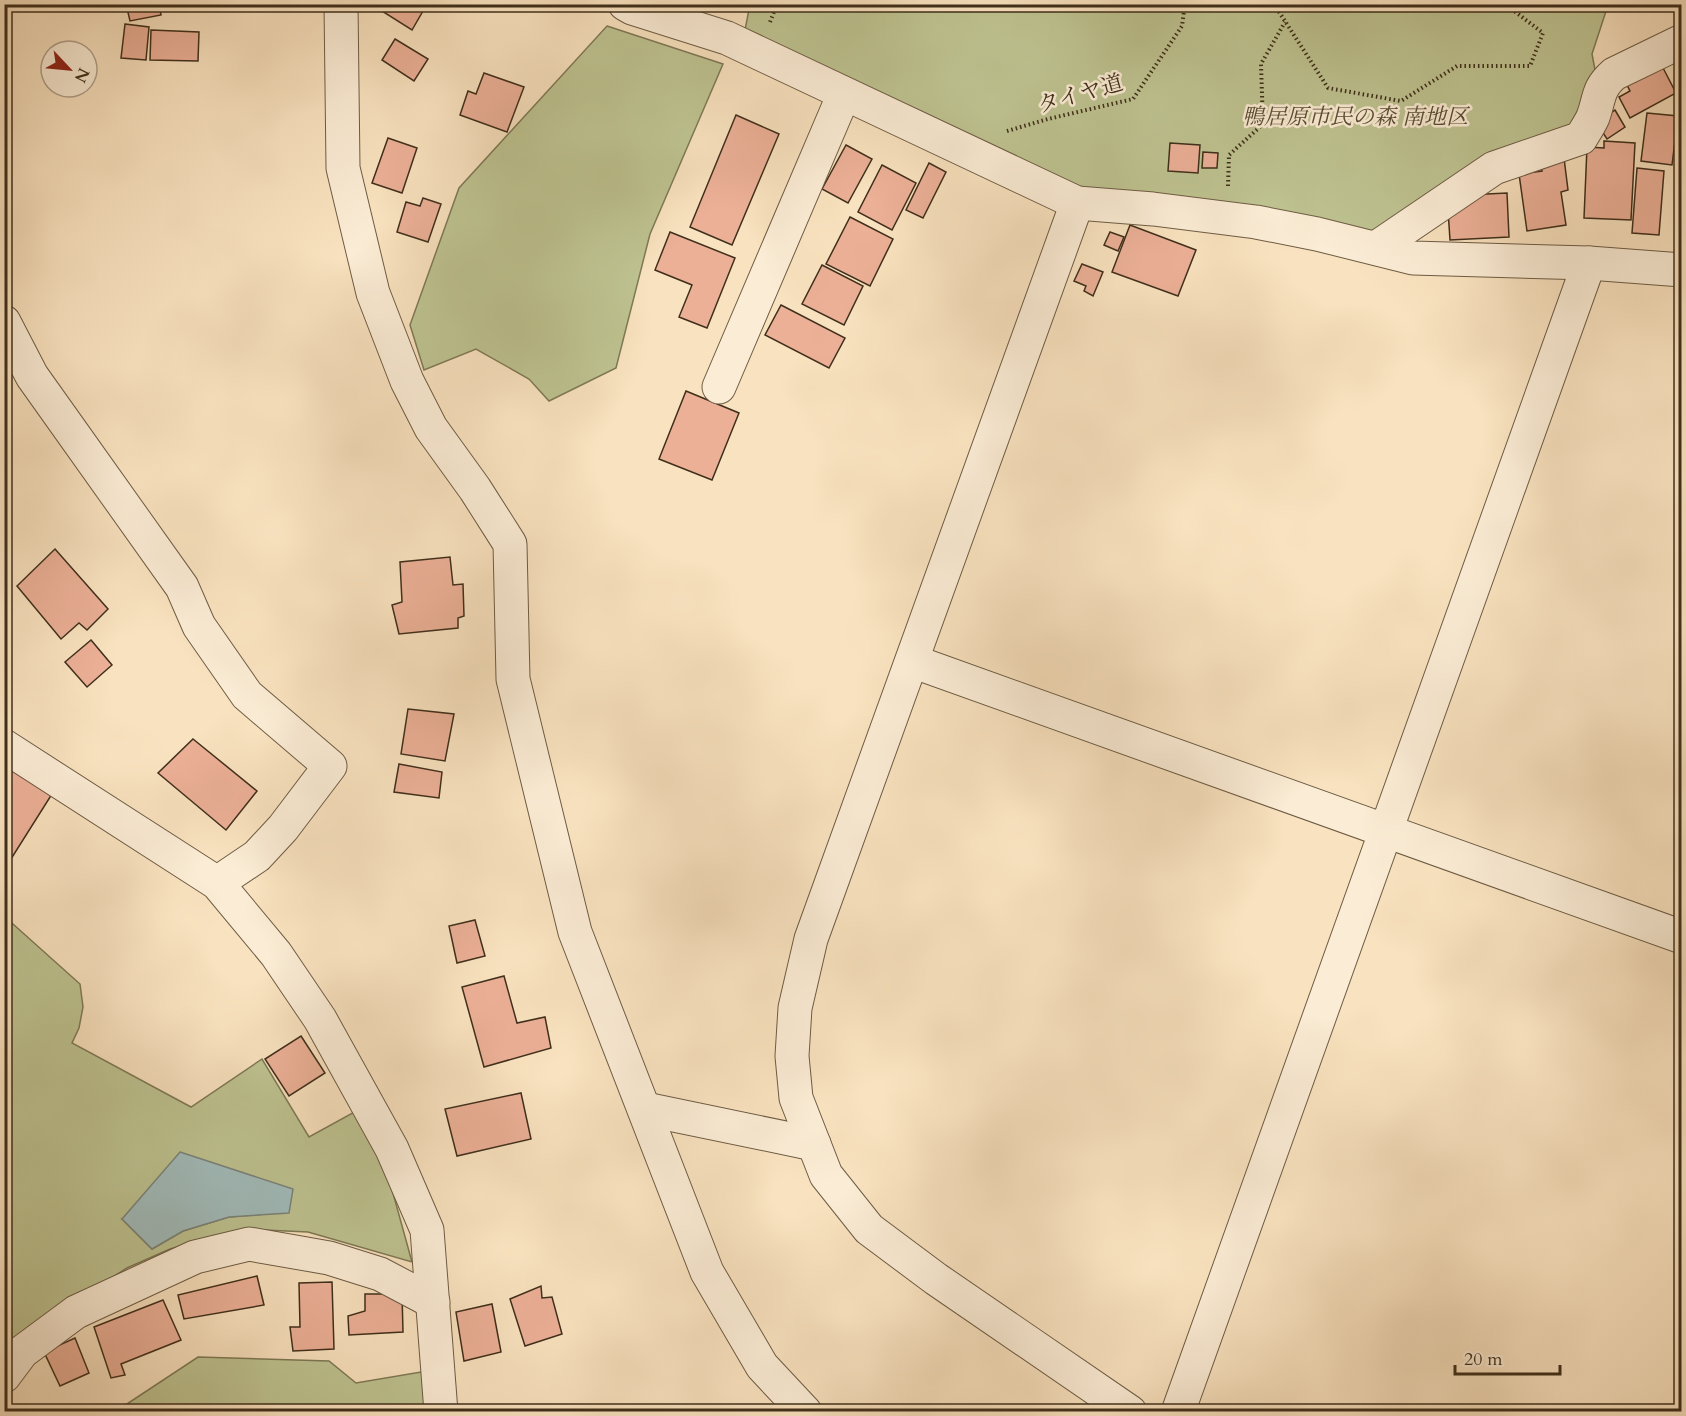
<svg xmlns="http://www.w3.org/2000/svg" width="1686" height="1416" font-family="Cardo,'Noto Serif JP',serif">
<rect width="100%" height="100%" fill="#f9e2bf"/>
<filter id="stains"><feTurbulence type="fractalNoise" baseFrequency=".00333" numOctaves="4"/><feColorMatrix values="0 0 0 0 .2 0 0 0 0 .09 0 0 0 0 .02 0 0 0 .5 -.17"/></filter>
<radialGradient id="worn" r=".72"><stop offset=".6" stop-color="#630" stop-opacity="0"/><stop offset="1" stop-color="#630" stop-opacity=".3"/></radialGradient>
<g fill="#bec391" stroke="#7e7956" stroke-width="1.5" fill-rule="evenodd">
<polygon points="750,4 1608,5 1592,54 1596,75 1577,131 1378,233 1088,190 745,30"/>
<polygon points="607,26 723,64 650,234 616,368 549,401 529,379 476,349 424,370 410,325 459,188"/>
<path d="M4 916 80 984 83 1007 79 1028 72 1043 191 1107 262 1059 309 1137 358 1110 388 1175 412 1262 308 1232 264 1230 199 1241 170 1249 127 1268 89 1292 5 1356ZM289 1212 229 1217 183 1231 152 1249 122 1219Z"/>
<polygon points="198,1357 329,1361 356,1383 421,1372 455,1411 87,1412 127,1404"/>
</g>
<polygon fill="#a1bcbb" stroke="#7a847b" stroke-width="1.5" points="180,1152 293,1189 289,1213 229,1217 183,1231 152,1249 122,1219"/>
<g fill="#ecb097" stroke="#3f2f1b" stroke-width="1.5">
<polygon points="126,4 159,4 161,15 130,21"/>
<polygon points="378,4 427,4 412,30 377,8"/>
<polygon points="125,24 149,27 146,60 121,58"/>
<polygon points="151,30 199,32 198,61 150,60"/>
<polygon points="395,39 428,59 414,81 382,60"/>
<polygon points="1662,66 1676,93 1630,118 1619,97 1630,91 1627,85"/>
<polygon points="484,73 524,87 507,132 460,115 468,91 476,94"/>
<polygon points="1615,110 1625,127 1607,139 1596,122"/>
<polygon points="1647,113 1678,116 1672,165 1641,161"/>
<polygon points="736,115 779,134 732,245 690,227"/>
<polygon points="388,138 417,148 402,193 372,183"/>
<polygon points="1604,141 1635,143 1631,220 1584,218 1587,147 1604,148"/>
<polygon points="1170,143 1200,145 1198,173 1168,171"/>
<polygon points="846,145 872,159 848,203 822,189"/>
<polygon points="1203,152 1218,153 1217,168 1202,168"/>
<polygon points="1564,158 1568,190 1561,192 1566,225 1527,231 1519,174 1542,171 1540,161"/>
<polygon points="929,163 946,172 923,218 906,210"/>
<polygon points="882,165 916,183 892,230 858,212"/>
<polygon points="1637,168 1664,171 1659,235 1632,233"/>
<polygon points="1507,193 1509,237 1450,240 1448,210 1466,195"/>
<polygon points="423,198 441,204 428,242 397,232 406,202 420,206"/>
<polygon points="850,217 893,239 870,286 826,264"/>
<polygon points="1130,225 1196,250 1178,296 1112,272"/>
<polygon points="670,232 735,258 707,328 679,317 692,285 655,270"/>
<polygon points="1110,232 1124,237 1118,251 1104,245"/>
<polygon points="1082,264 1103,272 1093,296 1084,291 1086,286 1074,281"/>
<polygon points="822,265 863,286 844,325 802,304"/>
<polygon points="781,305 845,338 829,368 765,335"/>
<polygon points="686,391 739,413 712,480 659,459"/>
<polygon points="55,549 108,609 87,630 79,623 61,639 17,586"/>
<polygon points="450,557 453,585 463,584 464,616 458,618 458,628 399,634 392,605 402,602 400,562"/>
<polygon points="91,640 112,665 87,687 65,662"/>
<polygon points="408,709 454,714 445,761 401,754"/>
<polygon points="193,739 257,791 226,830 158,773"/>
<polygon points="399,764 442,772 439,798 394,792"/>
<polygon points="10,768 52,794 11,859 4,855 4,777"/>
<polygon points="475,920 485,956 457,963 449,926"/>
<polygon points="504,976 517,1023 545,1017 551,1048 484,1067 462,987"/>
<polygon points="301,1036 325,1073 289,1096 265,1059"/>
<polygon points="521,1093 531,1139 457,1156 445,1109"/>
<polygon points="257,1276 264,1305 184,1319 178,1295"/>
<polygon points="332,1282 334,1349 293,1351 290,1327 300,1327 299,1283"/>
<polygon points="541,1286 542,1298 552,1297 562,1334 525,1346 510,1299"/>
<polygon points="365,1294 402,1294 403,1332 349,1335 348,1316 365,1311"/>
<polygon points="163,1300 181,1340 121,1364 125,1375 111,1378 94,1327"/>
<polygon points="492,1304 501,1352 464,1361 456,1312"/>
<polygon points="75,1338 89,1373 60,1386 44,1352"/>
</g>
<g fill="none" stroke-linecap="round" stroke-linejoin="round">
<g stroke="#6e5c44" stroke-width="35">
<g id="minor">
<polyline points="341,4 343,168 373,293 407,381 431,428 475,489 510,544 513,679 575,932 707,1272 762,1366 805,1412"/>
<polyline points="625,4 632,8 727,38 1077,203 1153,209 1256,222 1317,234 1413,258 1589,263 1682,270"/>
<polyline points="1077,203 811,939 795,1008 792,1056 796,1098 826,1175 869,1229 936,1279 1130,1412"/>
<path d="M1376 248 1494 168 1581 138C1585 131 1590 124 1593 117 1600 98 1597 89 1614 74L1682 41"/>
<polyline points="4,322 32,376 182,587 199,626 247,695 330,766 283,828 257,856 217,883"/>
<polyline points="719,387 844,94"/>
<polyline points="912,661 1682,937"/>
<polyline points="4,746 217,883 276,954 320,1019 392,1149 427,1230 441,1412"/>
<polyline points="645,1109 814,1144"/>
<polyline points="4,1376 22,1352 76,1312 195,1257 249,1244 329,1258 380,1274 433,1302"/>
<polyline points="1178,1412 1589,263"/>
</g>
</g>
<g stroke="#3f2f1b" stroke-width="4" stroke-dasharray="1.5 3" stroke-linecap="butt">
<polyline points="1274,4 1328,88 1401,101 1457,66 1530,66 1543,33 1505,4"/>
<polyline points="770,22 777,4"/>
<polyline points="1007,131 1048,119 1133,99 1182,26 1185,4"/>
<polyline points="1228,186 1229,155 1263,124 1261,64 1285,22"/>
</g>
<use href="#minor" stroke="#fbecd5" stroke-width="33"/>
</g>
<g text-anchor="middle" stroke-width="5" stroke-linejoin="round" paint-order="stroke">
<g font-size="22" fill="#3f2f1b" stroke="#fbecd5">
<text transform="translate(1080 93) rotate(-16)" y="8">タイヤ道</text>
</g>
<g font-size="22" font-style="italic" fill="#584d33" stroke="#fbecd5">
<text x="1355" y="124">鴨居原市民の森 南地区</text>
</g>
</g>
<rect width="1686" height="1416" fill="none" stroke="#f9e2bf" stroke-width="24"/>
<rect x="6" y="6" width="1674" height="1404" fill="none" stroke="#3f2f1b" stroke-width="3"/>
<rect x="12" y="12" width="1662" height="1392" fill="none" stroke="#3f2f1b" stroke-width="1.5"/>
<g transform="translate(69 69) rotate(116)"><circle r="28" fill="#fbecd5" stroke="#b0a08b" stroke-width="1.5"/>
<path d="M0-4.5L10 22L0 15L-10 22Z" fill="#8f2418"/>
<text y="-9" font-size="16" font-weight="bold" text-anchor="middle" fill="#3f2f1b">N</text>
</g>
<path d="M1455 1365v9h105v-9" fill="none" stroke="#3f2f1b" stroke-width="3"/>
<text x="1464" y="1365" font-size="18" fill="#3f2f1b" stroke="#fbecd5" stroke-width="4.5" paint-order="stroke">20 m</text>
<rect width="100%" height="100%" filter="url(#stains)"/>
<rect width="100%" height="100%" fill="url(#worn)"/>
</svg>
